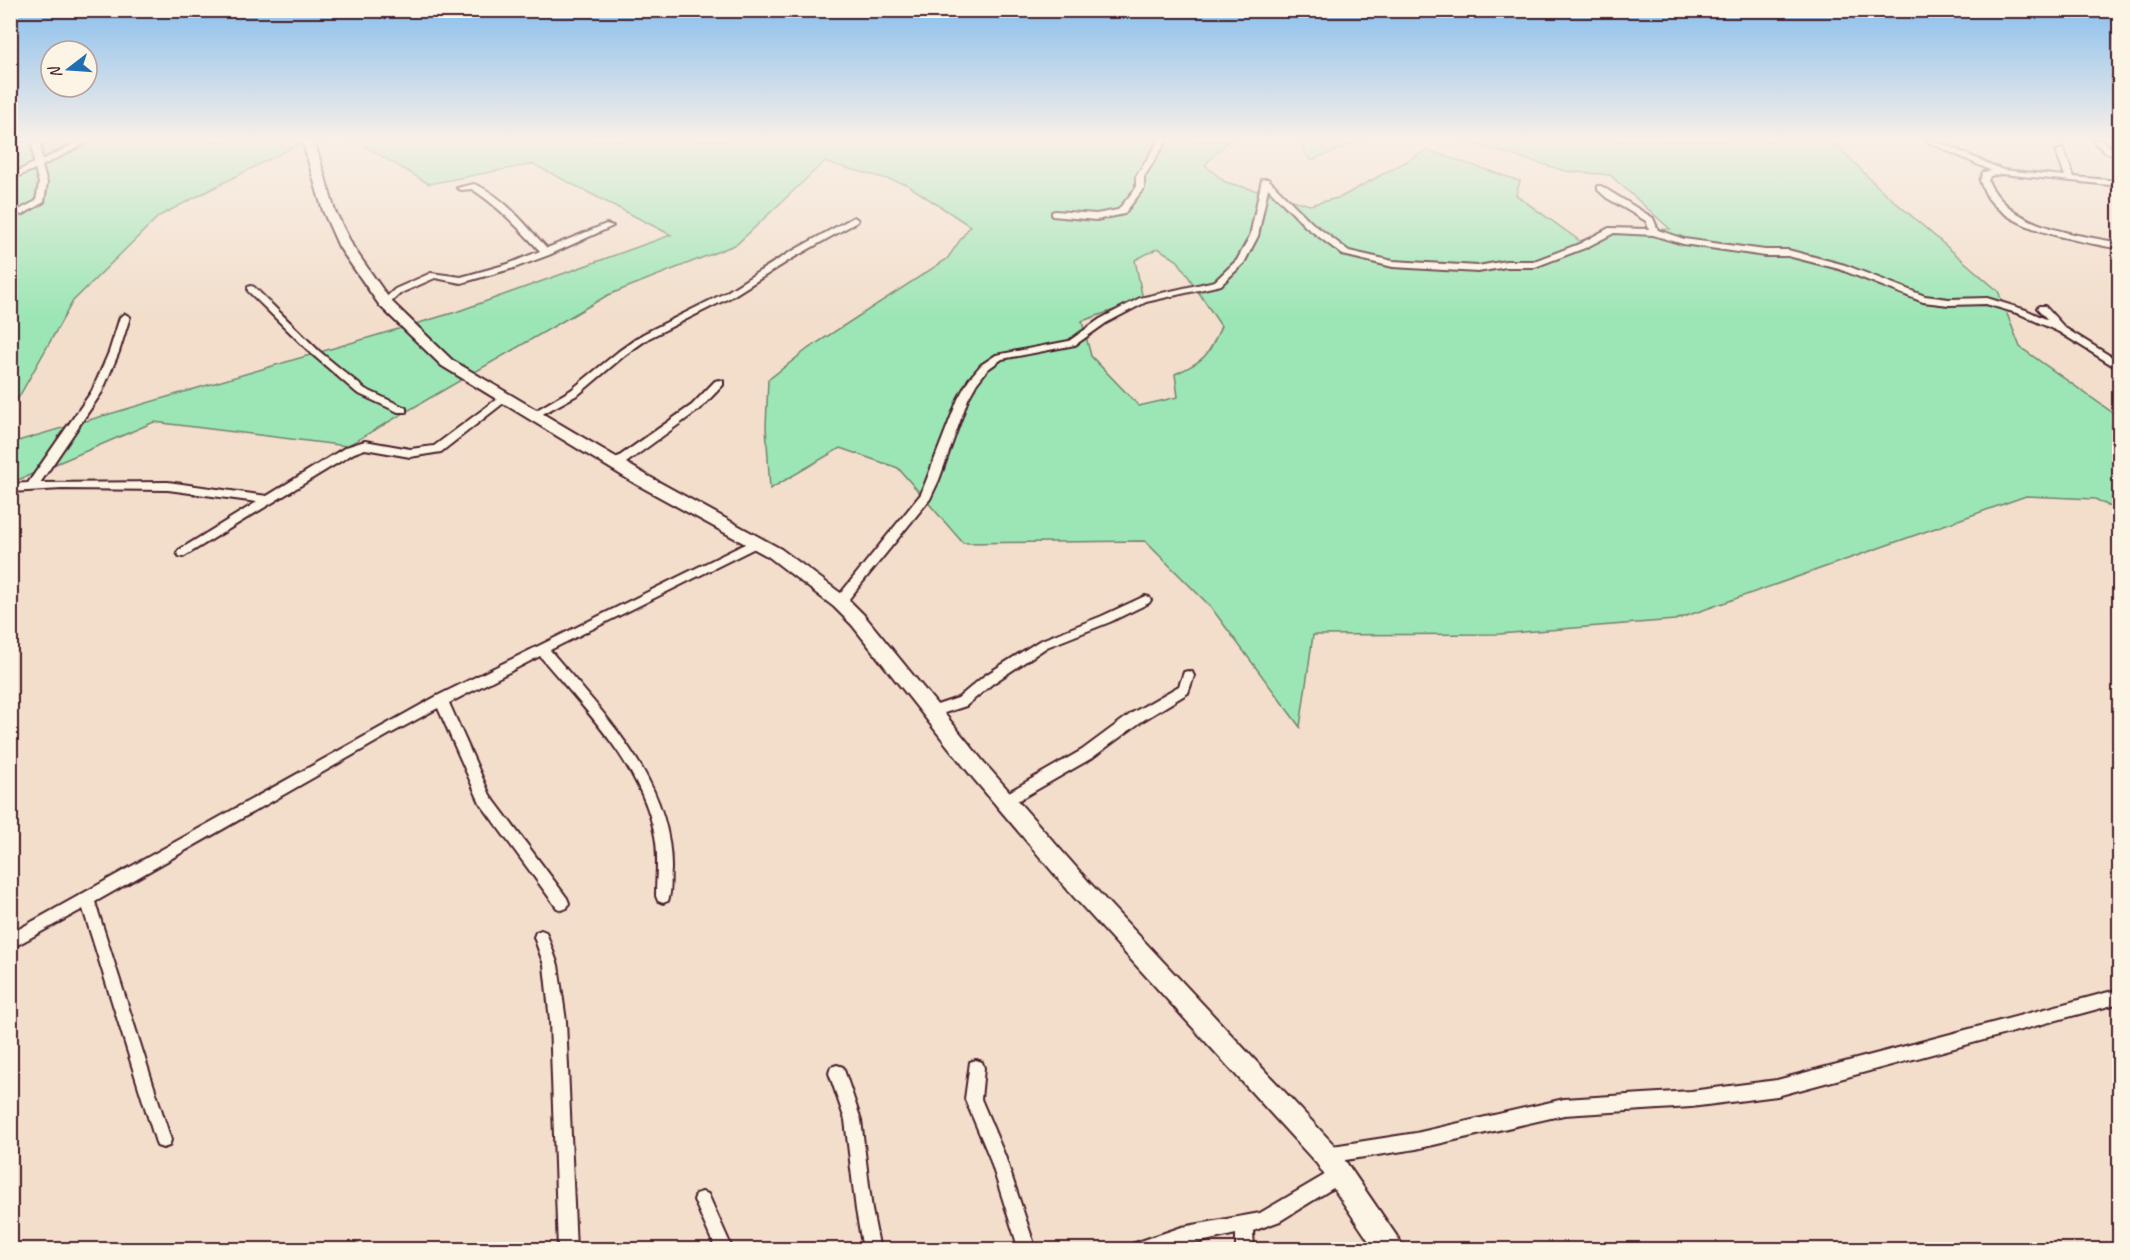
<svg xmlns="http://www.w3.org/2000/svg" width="2130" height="1260" font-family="Caveat,sans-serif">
<rect width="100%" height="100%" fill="#f2decb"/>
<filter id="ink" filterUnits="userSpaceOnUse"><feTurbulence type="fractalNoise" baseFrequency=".0167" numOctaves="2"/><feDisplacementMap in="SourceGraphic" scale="12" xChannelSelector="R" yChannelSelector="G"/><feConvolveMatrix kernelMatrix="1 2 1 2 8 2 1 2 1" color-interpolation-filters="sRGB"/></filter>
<g filter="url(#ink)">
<g fill="#9ce6b5" stroke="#738270" stroke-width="1.5" fill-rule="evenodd">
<polygon points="11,140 331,140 293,147 159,216 73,301 11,411"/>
<path d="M354 140H1229L1205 165 1225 182 1310 205 1341 197 1427 150 1520 181 1516 195 1580 241 1612 230 1670 229 1610 175 1565 171 1462 140H1832L1877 186 1998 291 2020 347 2120 418 2119 511 2095 499 2026 496 1675 620 1499 634 1313 635 1300 727 1210 606 1145 541 963 543 898 468 840 448 770 489 766 427 768 380 809 348 947 259 970 226 906 184 824 162 737 244 608 295 347 446 154 422 11 483V443L456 312 671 235 533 164 429 184ZM1158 248 1178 261 1221 326C1209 355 1205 361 1175 374L1178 397 1139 406 1091 356 1082 321 1143 300 1135 260Z"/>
<polygon points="1299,140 1361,140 1310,161"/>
</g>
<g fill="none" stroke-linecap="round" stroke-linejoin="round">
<g stroke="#4a1f2b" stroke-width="4">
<g id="street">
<polygon points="32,140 40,140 42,160 82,140 92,140 42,166 47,183 44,202 22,215 19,214 19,210 36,201 39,183 35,169 10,180 10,175 34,163"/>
<polygon points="1159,140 1167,140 1144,177 1144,188 1124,214 1096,220 1052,216 1052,212 1055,211 1096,214 1118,210 1136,188 1136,177"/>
<path d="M1924 140H1934L2003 170 2065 176 2056 151 2063 149 2074 177 2120 181V186L2002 174 1990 176 1988 181C2011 228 2073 234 2120 243V249C2080 241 2013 232 1988 198 1985 193 1982 186 1980 181L1983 172 1992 171Z"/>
<polygon points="2092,140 2101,140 2120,153 2120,158 2105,152"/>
<polygon points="1262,179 1268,179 1312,223 1349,251 1393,261 1478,266 1506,261 1534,261 1579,244 1609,228 1649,229 1646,221 1607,198 1598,190 1598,186 1601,186 1653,218 1658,230 1684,239 1765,250 1788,250 1845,265 1925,296 1949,299 1987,298 2026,310 2048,320 2037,308 2039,306 2045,306 2065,328 2120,362 2120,370 2059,332 2020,314 1986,304 1949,305 1923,302 1839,269 1788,256 1765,256 1683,244 1653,235 1614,233 1585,248 1535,267 1506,267 1478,272 1393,267 1343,255 1306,227 1268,188 1258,236 1244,263 1221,285 1146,302 1106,323 1075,345 1002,359 988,369 977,383 968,399 939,480 930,499 844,605 836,605 834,602 836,599 921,494 958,399 969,379 981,365 996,355 1069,341 1100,319 1140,298 1215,281 1237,260 1250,236"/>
<path d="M474 184C503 195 526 226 547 248L606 224 613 226 549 255 514 268 461 283 435 278 401 293 388 305H382V301L395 289 431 273 461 277 508 264 540 251C519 228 498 206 472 189L461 190 457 188Z"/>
<polygon points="854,217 858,220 857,222 793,258 731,297 649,338 625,355 579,394 537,417 533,418 528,415 571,390 619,351 643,334 725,293 787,254"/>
<polygon points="251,286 254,287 319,351 365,389 406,408 406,412 398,412 357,393 313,355 248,291 248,287"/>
<polygon points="125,314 130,317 119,352 102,392 40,483 168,482 267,496 346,447 365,441 410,449 434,446 501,396 509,396 510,398 441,452 410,457 365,449 354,453 183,557 179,556 177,553 179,550 257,502 168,490 62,489 10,492 10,484 28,483 92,391 109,352 120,317"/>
<polygon points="719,380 723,381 723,385 700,409 619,468 611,468 610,465 611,462 692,405 715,381"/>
<path d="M757 538 761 539 763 542 761 545 550 650C603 714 672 780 671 869 670 879 672 891 668 901L663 903 658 901 656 896C656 876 659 856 655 836 642 765 584 709 540 656L449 703 490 795 567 898 569 903 567 908 562 910 557 908 480 803 438 708 390 734 95 902 171 1140 169 1146 163 1148 157 1146 83 909 10 949V934L437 696Z"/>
<polygon points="1145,596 1149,597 1151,600 1149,603 1110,622 1047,647 992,684 966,706 932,717 928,716 926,712 928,708 958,698 984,676 1039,641 1102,616"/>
<polygon points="1188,671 1192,672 1194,676 1188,693 1142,721 1092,758 1010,805 1005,807 1000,805 998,801 1000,797 1082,750 1132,713 1179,686 1184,672"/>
<polygon points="541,930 546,932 558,965 566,1021 576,1250 558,1250 550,1021 544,965 534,937 536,932"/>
<polygon points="2120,989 2120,1003 1777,1096 1691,1107 1564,1115 1416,1149 1326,1163 1320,1161 1318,1155 1320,1149 1326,1147 1416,1133 1564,1099 1691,1091 1777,1080"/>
<polygon points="976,1060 982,1062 984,1068 981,1099 1005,1156 1036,1250 1019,1250 989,1156 965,1099 970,1062"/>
<polygon points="837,1065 843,1067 861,1120 872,1210 880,1250 863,1250 856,1210 845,1120 829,1073 831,1067"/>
<polygon points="1340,1166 1346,1168 1348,1174 1346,1180 1280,1221 1253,1231 1254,1250 1236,1250 1236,1234 1166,1250 1130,1250 1132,1244 1182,1227 1260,1213"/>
<polygon points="702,1192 708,1194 733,1250 716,1250 694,1200 696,1194"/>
</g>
</g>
<g stroke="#4a1f2b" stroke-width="4">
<polygon id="secondary" points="302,140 314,140 335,211 353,247 390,300 452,360 648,476 781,549 846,597 864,615 987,766 1089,882 1335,1146 1400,1241 1404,1250 1375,1250 1317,1164 1073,896 973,778 852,625 834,607 769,557 636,484 442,366 380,306 339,247 323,211"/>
</g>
<use href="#street" fill="#fcf5e5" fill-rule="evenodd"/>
<use href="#secondary" fill="#fcf5e5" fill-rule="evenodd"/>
</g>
</g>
<linearGradient id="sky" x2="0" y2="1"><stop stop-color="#88beed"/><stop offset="0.44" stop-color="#f9f0e8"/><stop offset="1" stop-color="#f9f0e8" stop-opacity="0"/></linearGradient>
<rect width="2130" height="316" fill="url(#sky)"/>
<rect width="2130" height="1260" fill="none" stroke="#fcf5e5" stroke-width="36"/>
<rect x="18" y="18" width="2094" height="1224" fill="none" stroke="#4a1f2b" stroke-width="2" filter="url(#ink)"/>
<g transform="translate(69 69) rotate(253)"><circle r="28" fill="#fcf5e5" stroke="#b59f9b" stroke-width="1.5"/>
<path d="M0-4.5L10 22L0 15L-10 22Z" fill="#1f6fb2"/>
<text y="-9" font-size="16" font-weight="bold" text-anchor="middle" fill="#4a1f2b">N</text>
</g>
</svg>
